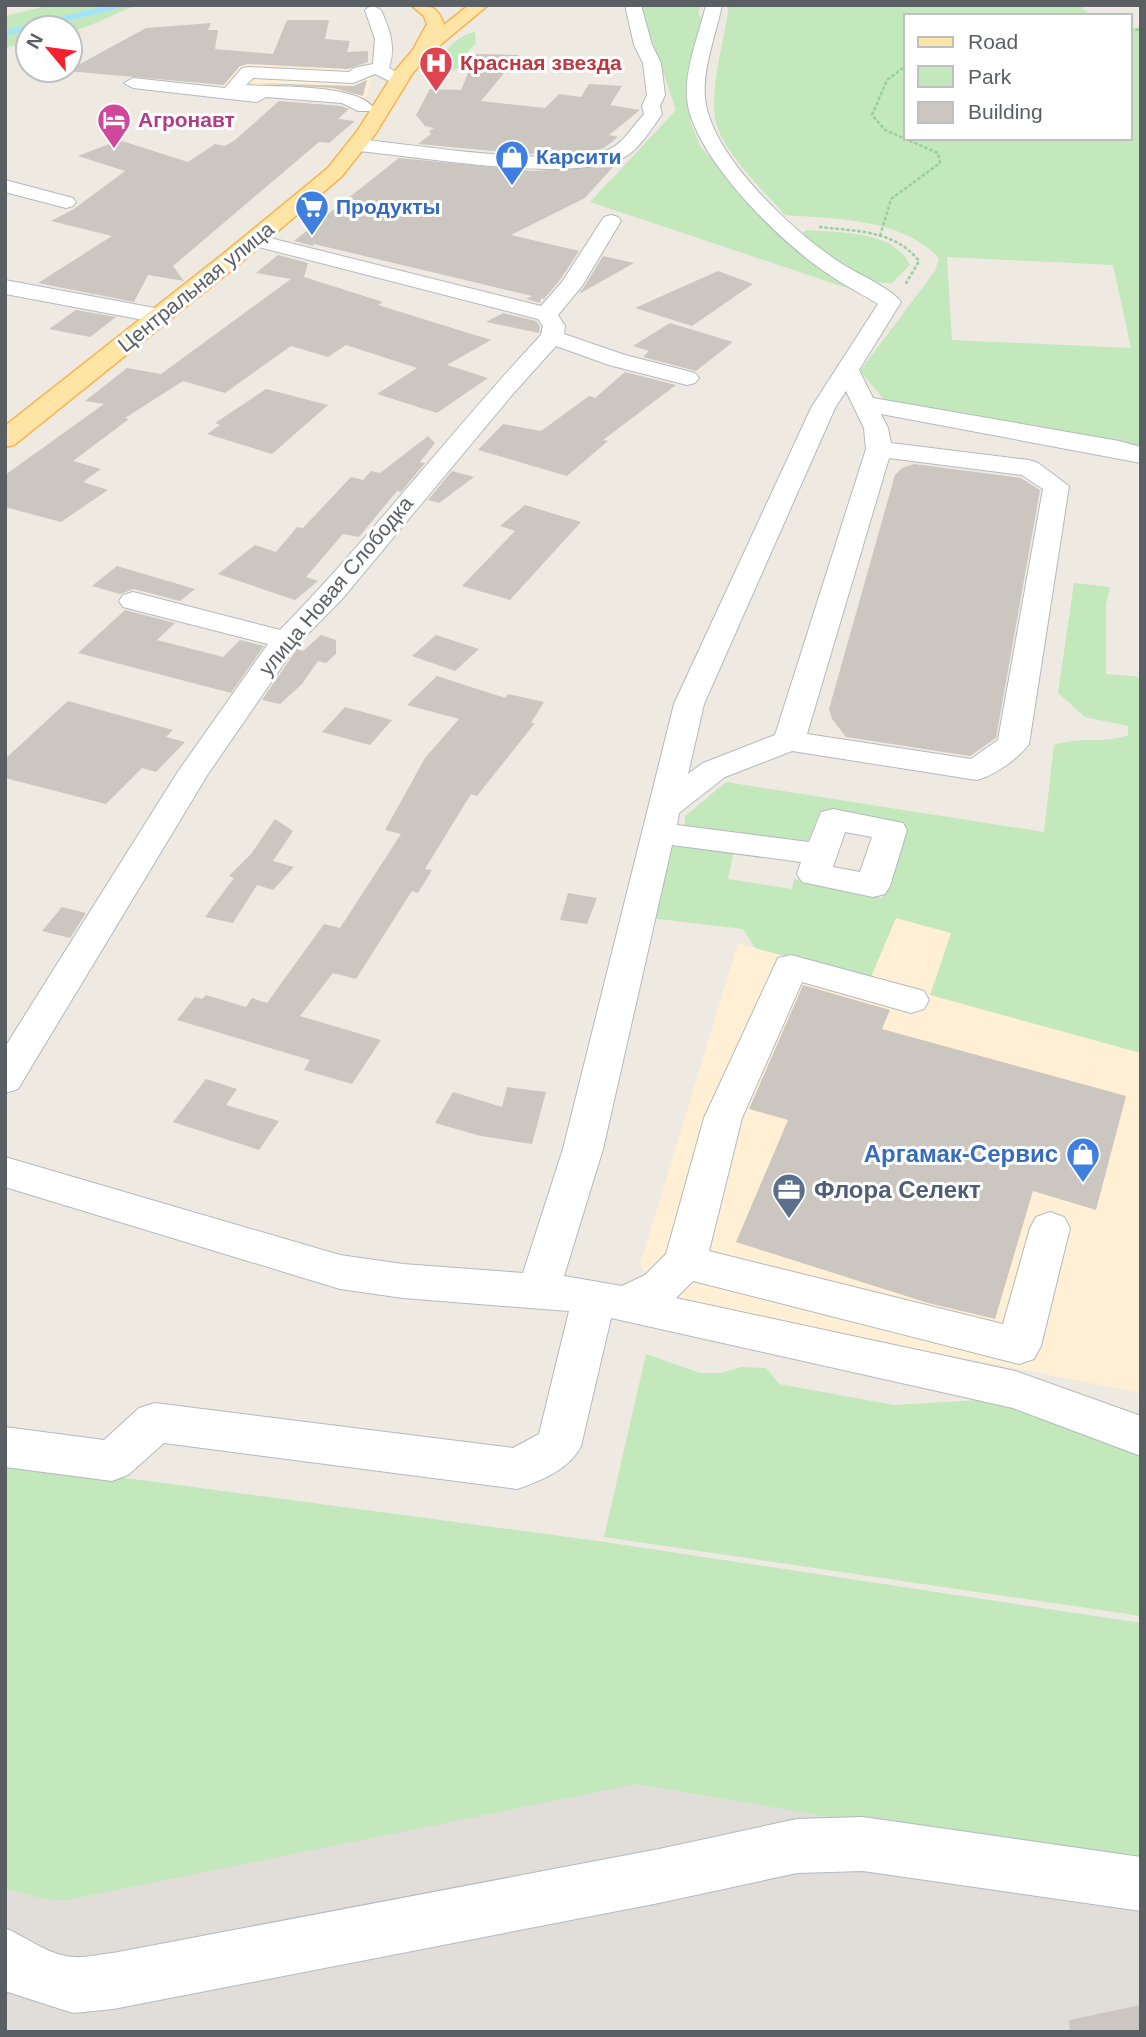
<svg xmlns="http://www.w3.org/2000/svg" width="1146" height="2037" font-family="Arial,sans-serif">
<rect width="100%" height="100%" fill="#eeeae1"/>
<g fill="#fff0d5">
<polygon points="281,57 283,67 364,69 372,72 369,88 364,100 349,104 215,89 242,65"/>
<polygon points="896,918 951,933 931,995 1141,1053 1141,1393 671,1300 640,1265 738,943 870,979"/>
</g>
<polygon fill="#e1ddd9" points="5,1462 597,1541 1141,1623 1141,2032 5,2032"/>
<g fill="#c2e8bc" fill-rule="evenodd">
<path d="M50 5H137C113 14 96 25 70 32V28H28V42L5 48V16Z"/>
<polygon points="640,5 701,5 698,14 703,20 688,96 691,124 701,147 792,245 824,271 853,285 853,290 590,202 676,110"/>
<path d="M729 5H1084L1082 8 1091 16H906V138H1130V28H1141V449L887 403 860 371 935 271 939 258C902 218 836 219 785 215 764 191 729 158 718 129 706 99 725 38 729 5ZM947 257 1113 265 1131 348 952 340Z"/>
<path d="M475 32 476 43 463 57 461 67 452 71 430 66C446 54 454 36 475 32Z"/>
<path d="M806 230C839 233 894 230 910 265L892 283C858 286 826 254 802 234Z"/>
<path d="M1074 583 1110 587 1106 605V674L1141 677V1053L930 995 951 933 896 918 870 979 755 948 743 929 650 918 665 849 689 843 734 850 728 879 792 889 794 879 882 898 905 826 820 811 808 842 685 827V816L726 782 1044 832 1054 745C1080 736 1106 744 1128 735V726L1085 717 1058 693Z"/>
<polygon points="646,1354 700,1373 721,1373 741,1367 766,1368 779,1384 894,1405 982,1400 1087,1430 1141,1455 1141,1616 604,1537"/>
<polygon points="5,1462 597,1541 1141,1623 1141,1870 636,1784 67,1900 44,1899 9,1889 5,1886"/>
</g>
<g fill="none" stroke-linecap="round" stroke-linejoin="round">
<polyline stroke="#a0e2ff" stroke-width="5" points="5,33 121,5"/>
</g>
<g fill="#cbc7c0">
<polygon points="287,20 329,20 325,39 350,41 347,52 368,51 368,62 348,69 248,64 240,66 224,85 67,71 146,28 211,23 208,30 218,30 215,49 273,54"/>
<polygon points="476,54 519,55 481,101 545,108 559,94 581,97 589,84 622,86 610,105 640,110 609,135 618,137 604,148 589,152 526,154 418,144 431,134 429,131 434,128 425,126 416,115 430,89 461,90"/>
<polygon points="367,80 363,96 333,88 252,83 353,86"/>
<polygon points="279,101 341,106 349,109 338,119 355,121 329,143 319,142 173,266 184,281 148,275 134,302 38,283 112,236 51,221 74,209 125,171 78,156 119,140 188,162 215,144 225,146 235,140"/>
<polygon points="399,158 532,171 613,167 585,198 511,235 579,251 560,280 544,299 541,298 540,303 526,299 532,296 314,244 313,246 294,241"/>
<polygon points="278,255 308,263 304,277 383,302 378,305 491,340 447,365 488,378 437,413 377,394 417,368 346,345 328,357 291,346 225,393 183,381 125,418 129,419 73,461 101,469 83,482 108,490 61,522 5,507 5,475 104,404 85,401 127,368 161,374 291,279 256,273"/>
<polygon points="603,256 634,263 579,294 584,287"/>
<polygon points="718,271 753,284 692,326 635,308"/>
<polygon points="76,310 116,317 90,337 49,329"/>
<polygon points="503,313 536,321 540,327 539,333 486,322"/>
<polygon points="670,323 733,342 696,371 643,357 649,351 633,346"/>
<polygon points="625,372 676,385 603,440 608,441 567,476 478,450 503,424 541,431 589,396 595,398"/>
<polygon points="266,389 328,405 272,454 207,434 220,425 215,423"/>
<polygon points="428,436 435,443 420,462 425,463 401,492 397,491 359,537 343,534 306,577 318,581 295,600 218,574 255,545 276,552 297,527 303,528 351,477 363,480 371,471 380,473"/>
<polygon points="914,464 1021,478 1040,490 996,738 970,756 846,737 832,719 829,709 895,475 902,468"/>
<polygon points="452,471 474,477 439,503 428,500"/>
<polygon points="525,505 581,522 510,600 462,586 515,531 500,526"/>
<polygon points="117,566 195,589 180,601 134,589 120,594 92,586"/>
<polygon points="125,610 175,623 157,640 223,657 240,640 264,646 231,693 78,653"/>
<polygon points="321,635 336,640 336,654 326,663 318,661 302,684 280,704 262,700 297,649 303,651"/>
<polygon points="436,635 479,649 455,671 412,656"/>
<polygon points="437,676 505,698 508,694 544,702 531,723 535,723 477,796 471,794 425,869 432,870 418,893 412,891 356,979 333,973 300,1016 381,1040 352,1084 304,1070 310,1060 177,1020 195,997 202,999 206,995 246,1007 252,998 267,1003 324,924 340,928 401,834 385,830 425,758 459,719 407,705"/>
<polygon points="68,701 173,730 166,737 185,742 156,772 142,768 106,804 5,778 5,759"/>
<polygon points="345,707 392,720 370,745 322,732"/>
<polygon points="275,819 293,831 273,861 294,867 273,890 257,885 233,923 205,917 234,878 229,876 251,854"/>
<polygon points="568,893 597,898 587,924 560,920"/>
<polygon points="62,907 86,913 70,938 42,931"/>
<polygon points="803,985 890,1010 882,1029 1126,1096 1096,1210 1033,1191 995,1319 928,1303 736,1242 788,1120 749,1109"/>
<polygon points="206,1079 237,1089 226,1105 279,1121 259,1150 173,1122"/>
<polygon points="507,1087 546,1092 532,1144 481,1136 435,1123 453,1092 502,1107"/>
<polygon points="1141,2005 1141,2032 1070,2032 1069,2020"/>
</g>
<g fill="none" stroke-linecap="round" stroke-linejoin="round">
<g stroke="#b4b9bd" stroke-width="2">
<g id="minor">
<path d="M372 5 381 10C390 30 396 47 389 68L408 79 405 83H393L375 74 353 83 253 78 246 85C276 87 355 84 373 107L370 111H358L342 103 266 97 257 102 133 88 124 83 133 78 225 88 242 68 248 67 349 72 354 68 373 64 375 39 365 10Z"/>
<path d="M625 5H641L652 45 661 63 665 95 660 106 662 114C652 128 639 150 623 158 570 184 419 156 357 151L347 145 357 139C409 144 570 170 610 149 624 142 634 125 644 114L642 106 647 95 643 63 634 45Z"/>
<path d="M706 5H722C716 35 700 74 706 105 717 161 793 231 839 262 855 273 890 287 901 302L859 370 873 398 1119 441 1141 447V463L881 414 888 428 891 443 1029 460 1038 463 1069 486 1029 744C1018 759 995 775 977 780L792 751 725 777 679 813 677 825 809 842 821 812 833 809 903 823 907 830 890 886 885 894 873 897 802 882 797 874 801 862 672 845 603 1149 564 1276 622 1286 645 1275 666 1254 704 1118 778 958 791 955 924 991 929 1000 924 1009 911 1013 802 982 742 1118 709 1251 1003 1324 1030 1228 1036 1217 1050 1212 1064 1217 1070 1228 1041 1346 1034 1359 1019 1364 693 1281 676 1298 1015 1371 1141 1416V1456L1013 1408 611 1318 581 1446C570 1469 541 1481 517 1489L164 1443 128 1475 112 1481 5 1467V1427L104 1440 139 1408 155 1403 513 1448 539 1434 569 1311 403 1298 340 1289 5 1187V1157L340 1255 403 1264 523 1273 563 1149 674 704 811 408 878 304C858 292 837 281 818 267 774 235 699 160 688 106 682 74 699 35 706 5ZM846 391 864 428 866 449 775 735 703 763 688 774 704 704 835 408ZM889 458 1022 475 1043 489 998 740 971 759 807 734ZM845 832 872 837 860 872 833 867Z"/>
<polygon points="5,180 73,198 76,202 73,206 66,208 5,192"/>
<path d="M611 215 618 217 621 221 582 286 558 315 565 326 564 334 625 355 695 373 699 378 695 383 687 385 609 365 556 346 512 395 343 598 296 646 208 774 18 1089 5 1093V1047L177 773 268 644 123 607 119 601 123 595 133 592 280 630C372 536 451 431 541 335L543 326 538 319 247 244 243 240 247 236 254 234 541 306 562 282 604 217Z"/>
<polygon points="5,280 160,309 168,311 171,316 168,321 160,323 5,294"/>
<path d="M863 1817 1141 1857V1911L863 1871 797 1873 659 1903 113 2009 73 2013 5 1991V1928C28 1938 48 1955 73 1957 86 1958 100 1954 113 1953L659 1849 797 1819Z"/>
</g>
</g>
<g stroke="#fbb34e" stroke-width="3">
<path id="major" d="M411 5C430 5 438 6 444 25L469 5H488L427 56 412 74 376 133 342 176 244 260 14 445 5 447V426L228 250 328 168 358 130 395 71 413 50 427 24 424 16Z"/>
</g>
<g stroke="#97cf9f" stroke-width="2.5" stroke-dasharray="3.5 2" stroke-linecap="butt">
<polyline points="1130,29 1141,30"/>
<path d="M819 227C855 231 895 230 919 261L905 285"/>
<polyline points="880,236 891,199 940,163 938,153 885,130 872,115 887,80 906,66"/>
</g>
<use href="#minor" fill="#fff" fill-rule="evenodd"/>
<use href="#major" fill="#ffe5a5" fill-rule="evenodd"/>
</g>
<defs>
<g id="hospital-pin" transform="scale(1.75)"><path d="M0 17L-7.5 6A9.5 9.5 0 1 1 7.5 6Z" fill="#e0444e" stroke="#fff"/><path d="M-5-5h3v3.5h4V-5h3V5h-3V1.5h-4V5h-3Z" fill="#fff"/></g>
<g id="hotel-pin" transform="scale(1.75)"><path d="M0 17L-7.5 6A9.5 9.5 0 1 1 7.5 6Z" fill="#d1479c" stroke="#fff"/><path d="M-6-4.5h1.5V1H6V5H4.5V3h-9V5H-6ZM-4 0a1.8 1.8 0 1 1 3.6 0ZM.5 0V-2.5h3Q6-2.5 6 0Z" fill="#fff"/></g>
<g id="shop-pin" transform="scale(1.75)"><path d="M0 17L-7.5 6A9.5 9.5 0 1 1 7.5 6Z" fill="#3f7fe0" stroke="#fff"/><path d="M-5-2.5h2.3a2.7 3.5 0 0 1 5.4 0H5L5.5 6h-11ZM-1.5-2.5h3a1.5 2.3 0 0 0-3 0Z" fill="#fff"/></g>
<g id="supermarket-pin" transform="scale(1.75)"><path d="M0 17L-7.5 6A9.5 9.5 0 1 1 7.5 6Z" fill="#3f7fe0" stroke="#fff"/><path d="M-6-5.5h2.5l.6 2H6L4.5 2H-2.5L-4.4-4H-6ZM-1.5 3.2a1.3 1.3 0 1 0 .1 0ZM3 3.2a1.3 1.3 0 1 0 .1 0Z" fill="#fff"/></g>
<g id="office-pin" transform="scale(1.75)"><path d="M0 17L-7.5 6A9.5 9.5 0 1 1 7.5 6Z" fill="#5c6f8a" stroke="#fff"/><path d="M-6-3h4V-5.5h4V-3h4V5H-6ZM-1-4.5V-3h2v-1.5ZM-6 0V1H6V0Z" fill="#fff"/></g>
</defs>
<g fill-rule="evenodd">
<use href="#hospital-pin" x="436" y="63"/>
<use href="#hotel-pin" x="114" y="120"/>
<use href="#shop-pin" x="512" y="157"/>
<use href="#supermarket-pin" x="312" y="207"/>
<use href="#shop-pin" x="1083" y="1154"/>
<use href="#office-pin" x="789" y="1190"/>
</g>
<g text-anchor="middle" stroke-width="6" stroke-linejoin="round" paint-order="stroke">
<g font-size="21" font-weight="bold" fill="#be3a42" stroke="#fff" text-anchor="start">
<text x="460" y="70">Красная звезда</text>
</g>
<g font-size="21" font-weight="bold" fill="#b23c85" stroke="#fff" text-anchor="start">
<text x="138" y="127">Агронавт</text>
</g>
<g font-size="21" font-weight="bold" fill="#366cbe" stroke="#fff" text-anchor="start">
<text x="536" y="164">Карсити</text>
<text x="336" y="214">Продукты</text>
</g>
<g font-size="21" fill="#5a5f64" stroke="#fff">
<text transform="translate(196 287) rotate(-39)" y="7">Центральная улица</text>
<text transform="translate(336 586) rotate(-50)" y="7">улица Новая Слободка</text>
</g>
<g font-size="24" font-weight="bold" fill="#366cbe" stroke="#fff" text-anchor="end">
<text x="1058" y="1162">Аргамак-Сервис</text>
</g>
<g font-size="24" font-weight="bold" fill="#4e5e75" stroke="#fff" text-anchor="start">
<text x="814" y="1198">Флора Селект</text>
</g>
</g>
<rect width="1146" height="2037" fill="none" stroke="#5a5f64" stroke-width="14"/>
<rect x="904" y="14" width="228" height="126" fill="#ffffff" stroke="#bdbfc1" stroke-width="2"/>
<rect x="918" y="37" width="35" height="10" fill="#ffe5a5" stroke="#bdbfc1" stroke-width="2"/>
<text x="968" y="49" font-size="21" fill="#5a5f64">Road</text>
<rect x="918" y="66" width="35" height="21" fill="#c2e8bc" stroke="#bdbfc1" stroke-width="2"/>
<text x="968" y="84" font-size="21" fill="#5a5f64">Park</text>
<rect x="918" y="102" width="35" height="21" fill="#cbc7c0" stroke="#bdbfc1" stroke-width="2"/>
<text x="968" y="119" font-size="21" fill="#5a5f64">Building</text>
<g transform="translate(49 49) rotate(299)"><circle r="33" fill="#ffffff" stroke="#bdbfc1" stroke-width="2"/>
<path d="M0-5L12 26L0 18L-12 26Z" fill="#f5212c"/>
<text y="-10" font-size="19" font-weight="bold" text-anchor="middle" fill="#5a5f64">N</text>
</g>
</svg>
